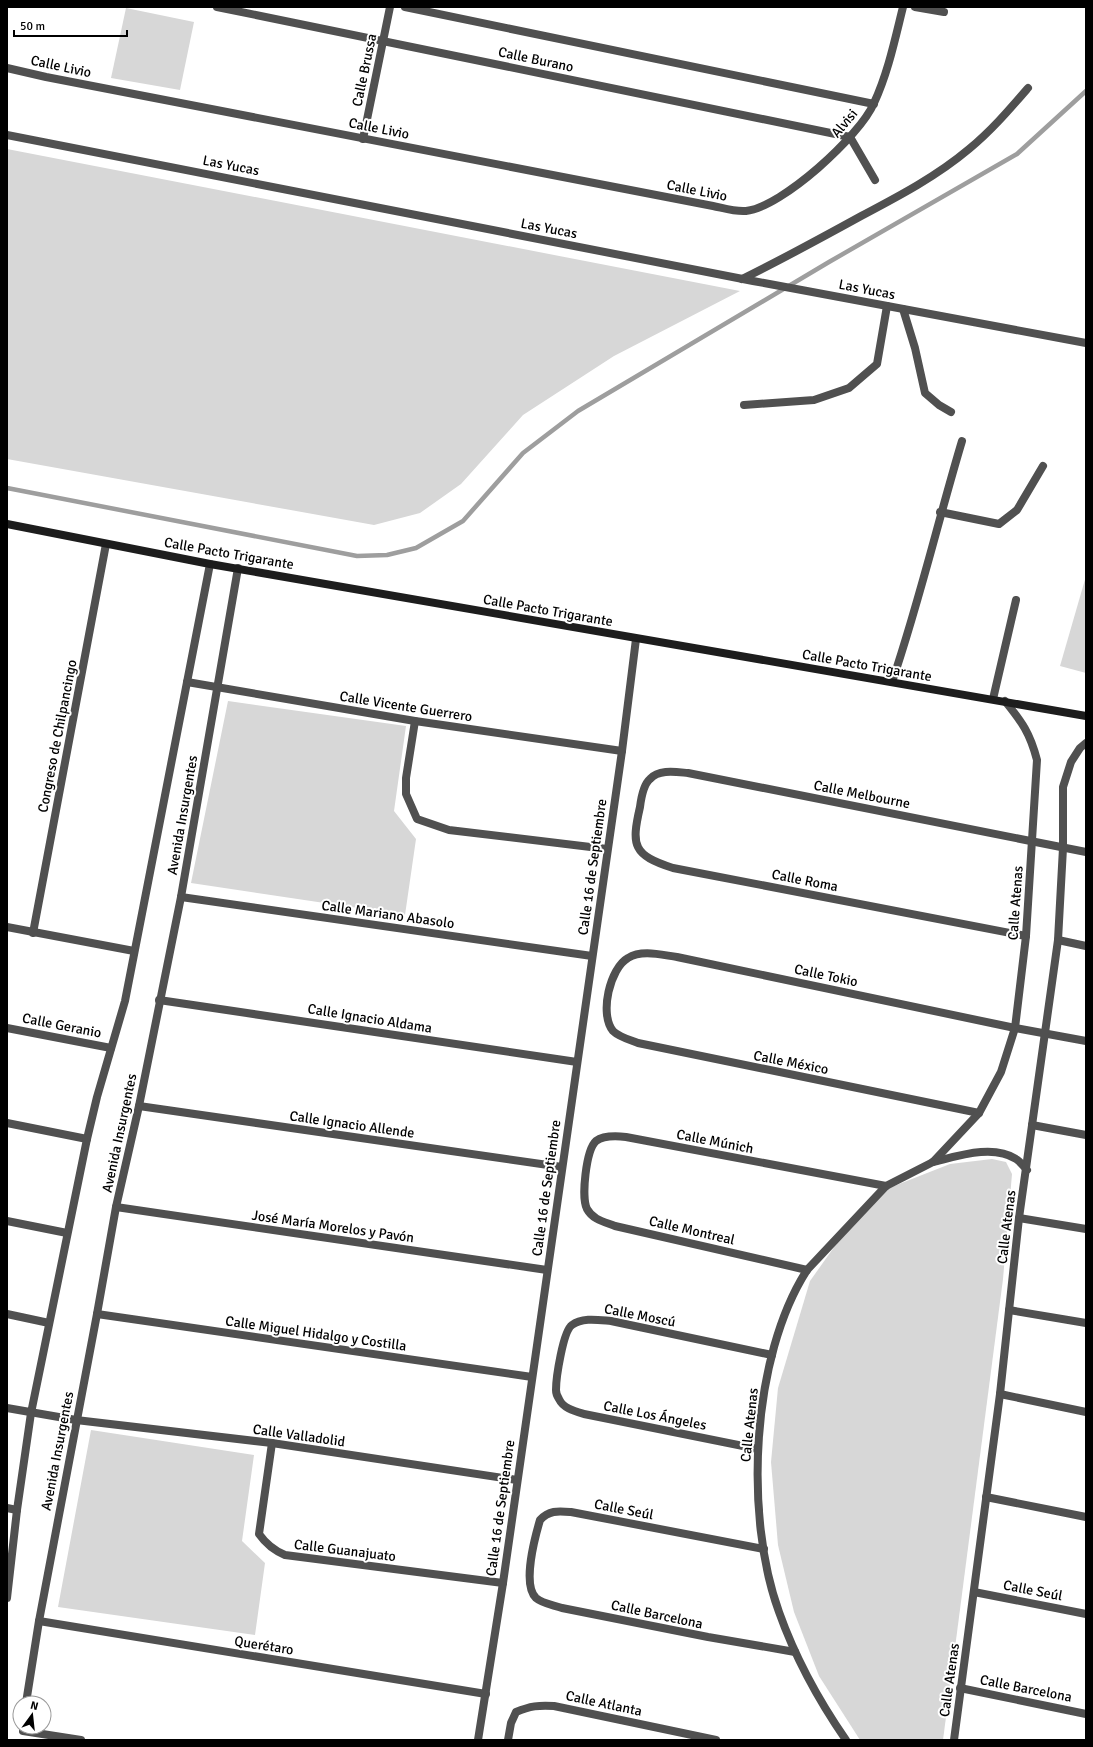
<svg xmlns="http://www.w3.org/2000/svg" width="1093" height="1747" font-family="Signika,sans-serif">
<rect width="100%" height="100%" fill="#fff"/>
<g fill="#d7d7d7">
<polygon points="126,8 194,22 180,90 111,78"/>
<polygon points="7,149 740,291 614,356 523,415 461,484 420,513 374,525 7,459"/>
<polygon points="1086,576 1086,673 1060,666"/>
<polygon points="228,701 406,726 394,811 416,839 405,915 191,883"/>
<polygon points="992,1159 1006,1162 1012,1174 1003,1279 943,1740 860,1740 819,1676 794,1612 778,1545 771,1462 778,1388 810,1281 847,1229 889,1188 950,1164"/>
<polygon points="91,1430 254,1455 242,1541 265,1563 255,1635 58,1607"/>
</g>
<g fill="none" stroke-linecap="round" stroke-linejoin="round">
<polyline stroke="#9e9e9e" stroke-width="4.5" points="7,488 357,556 387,555 416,548 463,521 523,453 578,411 829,262 1017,154 1086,91"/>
<g stroke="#505050" stroke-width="8">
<path d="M742 279C783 259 823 237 863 215 899 196 937 176 969 149 991 131 1009 110 1028 88"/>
<polyline points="903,309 915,348 925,393 939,405 951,412"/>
<polyline points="744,405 814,400 849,388 877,364 887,306"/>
<polyline points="940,512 999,524 1017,510 1043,466"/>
<path d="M892 682C919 603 938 521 962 441"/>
<polyline points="993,699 1016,600"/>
</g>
<g stroke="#505050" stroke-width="8">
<polyline points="217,7 850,137"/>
<polyline points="405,7 874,104"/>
<polyline points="915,7 944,12"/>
<path d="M7 68 46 77 713 206C723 208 735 212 746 211 782 207 860 136 874 103 888 73 895 39 903 7"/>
<polyline points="7,135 753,281 1086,343"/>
<polyline points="850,137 875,180"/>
<polyline points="363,139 390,7"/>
<polyline points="187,682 415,721 622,751"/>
<polyline points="415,721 406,778 406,794 417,819 449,830 607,849"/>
<polyline points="181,897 592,956"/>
<polyline points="7,927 134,951"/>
<polyline points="33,933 106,544"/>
<path d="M1026 936 673 868C633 855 631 846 640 807 641 799 643 785 650 779 659 769 676 772 688 773L1086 852"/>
<polyline points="1058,940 1086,946"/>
<polyline points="159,1000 577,1062"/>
<polyline points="7,1028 111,1048"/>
<polyline points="139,1106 562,1167"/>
<path d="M979 1113 638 1043C630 1040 619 1037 613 1031 599 1014 610 968 628 958 642 949 662 955 677 957L1015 1028 1086 1041"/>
<polyline points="7,1123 87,1139"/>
<polyline points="1032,1125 1086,1135"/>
<path d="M933 1162C958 1156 993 1144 1016 1159 1020 1161 1024 1167 1027 1170"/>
<polyline points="116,1207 547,1270"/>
<polyline points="1019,1218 1086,1229"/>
<polyline points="7,1221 67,1233"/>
<path d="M807 1270 615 1226C605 1222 593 1220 587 1209 581 1198 586 1150 596 1141 604 1135 617 1136 626 1137L886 1186"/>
<polyline points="1009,1310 1086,1323"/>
<polyline points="7,1314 49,1323"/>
<polyline points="97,1314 532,1377"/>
<polyline points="1000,1394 1086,1412"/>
<polyline points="7,1408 76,1420 272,1443 517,1480"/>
<path d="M272 1443 259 1534C266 1544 273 1550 285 1555L503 1583"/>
<path d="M758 1449 584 1414C574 1411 563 1408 559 1399 557 1396 556 1393 556 1390 556 1378 563 1331 572 1325 582 1317 599 1320 611 1321L772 1355"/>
<polyline points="986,1497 1086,1517"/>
<polyline points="7,1508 17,1510"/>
<path d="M764 1549 571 1512C558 1511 549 1510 540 1520 535 1537 522 1585 536 1598 543 1604 554 1605 562 1608L708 1637 795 1652"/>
<polyline points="974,1592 1086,1614"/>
<polyline points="7,1598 17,1510 31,1413 87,1139 97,1097 125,1001 210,564"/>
<polyline points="39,1621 486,1694"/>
<polyline points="960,1688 1086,1714"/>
<polyline points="26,1703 39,1621 97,1314 116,1207 139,1106 181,897 238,568"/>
<polyline points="23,1731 81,1740"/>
<polyline points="478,1740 503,1583 622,751 636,639"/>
<path d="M508 1740 511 1723 516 1712C530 1706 539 1705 554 1706L716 1740"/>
<path d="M846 1740C819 1701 795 1657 779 1612 744 1516 751 1357 807 1270L886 1186 933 1162 979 1113 1001 1072 1015 1028 1026 936 1037 760C1030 733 1022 722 1005 701"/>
<polyline points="954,1740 1000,1394 1019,1218 1058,940 1063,848 1063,787 1071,762 1080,748 1086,743"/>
</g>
<polyline stroke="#1d1d1d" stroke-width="8" points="7,524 210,564 1086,716"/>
</g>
<g text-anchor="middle" stroke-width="4" stroke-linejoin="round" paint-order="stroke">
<g font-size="14" fill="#000" stroke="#fff">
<text transform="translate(536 59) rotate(12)" y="5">Calle Burano</text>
<text transform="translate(61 66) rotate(12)" y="5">Calle Livio</text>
<text transform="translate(364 70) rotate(-78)" y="5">Calle Brussa</text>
<text transform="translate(844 123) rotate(-50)" y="5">Alvisi</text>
<text transform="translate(379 128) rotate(11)" y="5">Calle Livio</text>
<text transform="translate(231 165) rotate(11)" y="5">Las Yucas</text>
<text transform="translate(697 190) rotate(11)" y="5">Calle Livio</text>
<text transform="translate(549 228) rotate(11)" y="5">Las Yucas</text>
<text transform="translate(867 289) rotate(11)" y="5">Las Yucas</text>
<text transform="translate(229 553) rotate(10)" y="5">Calle Pacto Trigarante</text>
<text transform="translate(548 610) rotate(10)" y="5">Calle Pacto Trigarante</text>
<text transform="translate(867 665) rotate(10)" y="5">Calle Pacto Trigarante</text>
<text transform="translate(406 706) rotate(9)" y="5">Calle Vicente Guerrero</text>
<text transform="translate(57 736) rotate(-79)" y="5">Congreso de Chilpancingo</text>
<text transform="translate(862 794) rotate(11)" y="5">Calle Melbourne</text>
<text transform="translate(182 815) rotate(-80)" y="5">Avenida Insurgentes</text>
<text transform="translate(592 867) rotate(-82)" y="5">Calle 16 de Septiembre</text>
<text transform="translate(805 880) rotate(11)" y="5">Calle Roma</text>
<text transform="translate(1015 903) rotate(-86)" y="5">Calle Atenas</text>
<text transform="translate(388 914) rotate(8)" y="5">Calle Mariano Abasolo</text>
<text transform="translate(826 975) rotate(12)" y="5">Calle Tokio</text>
<text transform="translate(370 1018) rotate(9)" y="5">Calle Ignacio Aldama</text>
<text transform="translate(62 1025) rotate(11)" y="5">Calle Geranio</text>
<text transform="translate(791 1062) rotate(11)" y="5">Calle México</text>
<text transform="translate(352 1124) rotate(8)" y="5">Calle Ignacio Allende</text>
<text transform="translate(119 1133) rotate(-78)" y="5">Avenida Insurgentes</text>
<text transform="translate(715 1141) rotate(11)" y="5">Calle Múnich</text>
<text transform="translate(546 1188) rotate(-82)" y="5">Calle 16 de Septiembre</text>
<text transform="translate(333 1226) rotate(8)" y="5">José María Morelos y Pavón</text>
<text transform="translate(1006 1227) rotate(-83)" y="5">Calle Atenas</text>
<text transform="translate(692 1230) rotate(13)" y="5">Calle Montreal</text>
<text transform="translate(640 1315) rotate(11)" y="5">Calle Moscú</text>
<text transform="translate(316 1333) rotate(8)" y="5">Calle Miguel Hidalgo y Costilla</text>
<text transform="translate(655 1415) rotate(11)" y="5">Calle Los Ángeles</text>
<text transform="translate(749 1425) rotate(-84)" y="5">Calle Atenas</text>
<text transform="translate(299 1435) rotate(8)" y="5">Calle Valladolid</text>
<text transform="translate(57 1451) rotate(-79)" y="5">Avenida Insurgentes</text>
<text transform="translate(500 1508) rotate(-82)" y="5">Calle 16 de Septiembre</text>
<text transform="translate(624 1509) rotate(11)" y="5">Calle Seúl</text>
<text transform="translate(345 1550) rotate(7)" y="5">Calle Guanajuato</text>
<text transform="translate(1033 1590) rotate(11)" y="5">Calle Seúl</text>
<text transform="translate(657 1614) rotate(12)" y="5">Calle Barcelona</text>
<text transform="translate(264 1645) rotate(9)" y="5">Querétaro</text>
<text transform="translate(949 1680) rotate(-82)" y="5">Calle Atenas</text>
<text transform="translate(1026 1688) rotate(11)" y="5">Calle Barcelona</text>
<text transform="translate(604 1703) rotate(12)" y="5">Calle Atlanta</text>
</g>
</g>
<rect width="1093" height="1747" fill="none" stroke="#000000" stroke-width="16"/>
<g transform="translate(32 1715) rotate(15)"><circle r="19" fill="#ffffff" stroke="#999999"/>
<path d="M0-3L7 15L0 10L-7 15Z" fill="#000000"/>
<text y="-6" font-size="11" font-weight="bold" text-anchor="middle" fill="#000000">N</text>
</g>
<path d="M14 30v6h113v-6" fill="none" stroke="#000000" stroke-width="2"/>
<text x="20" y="30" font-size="12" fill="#000000" stroke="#ffffff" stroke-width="3" paint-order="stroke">50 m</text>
</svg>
